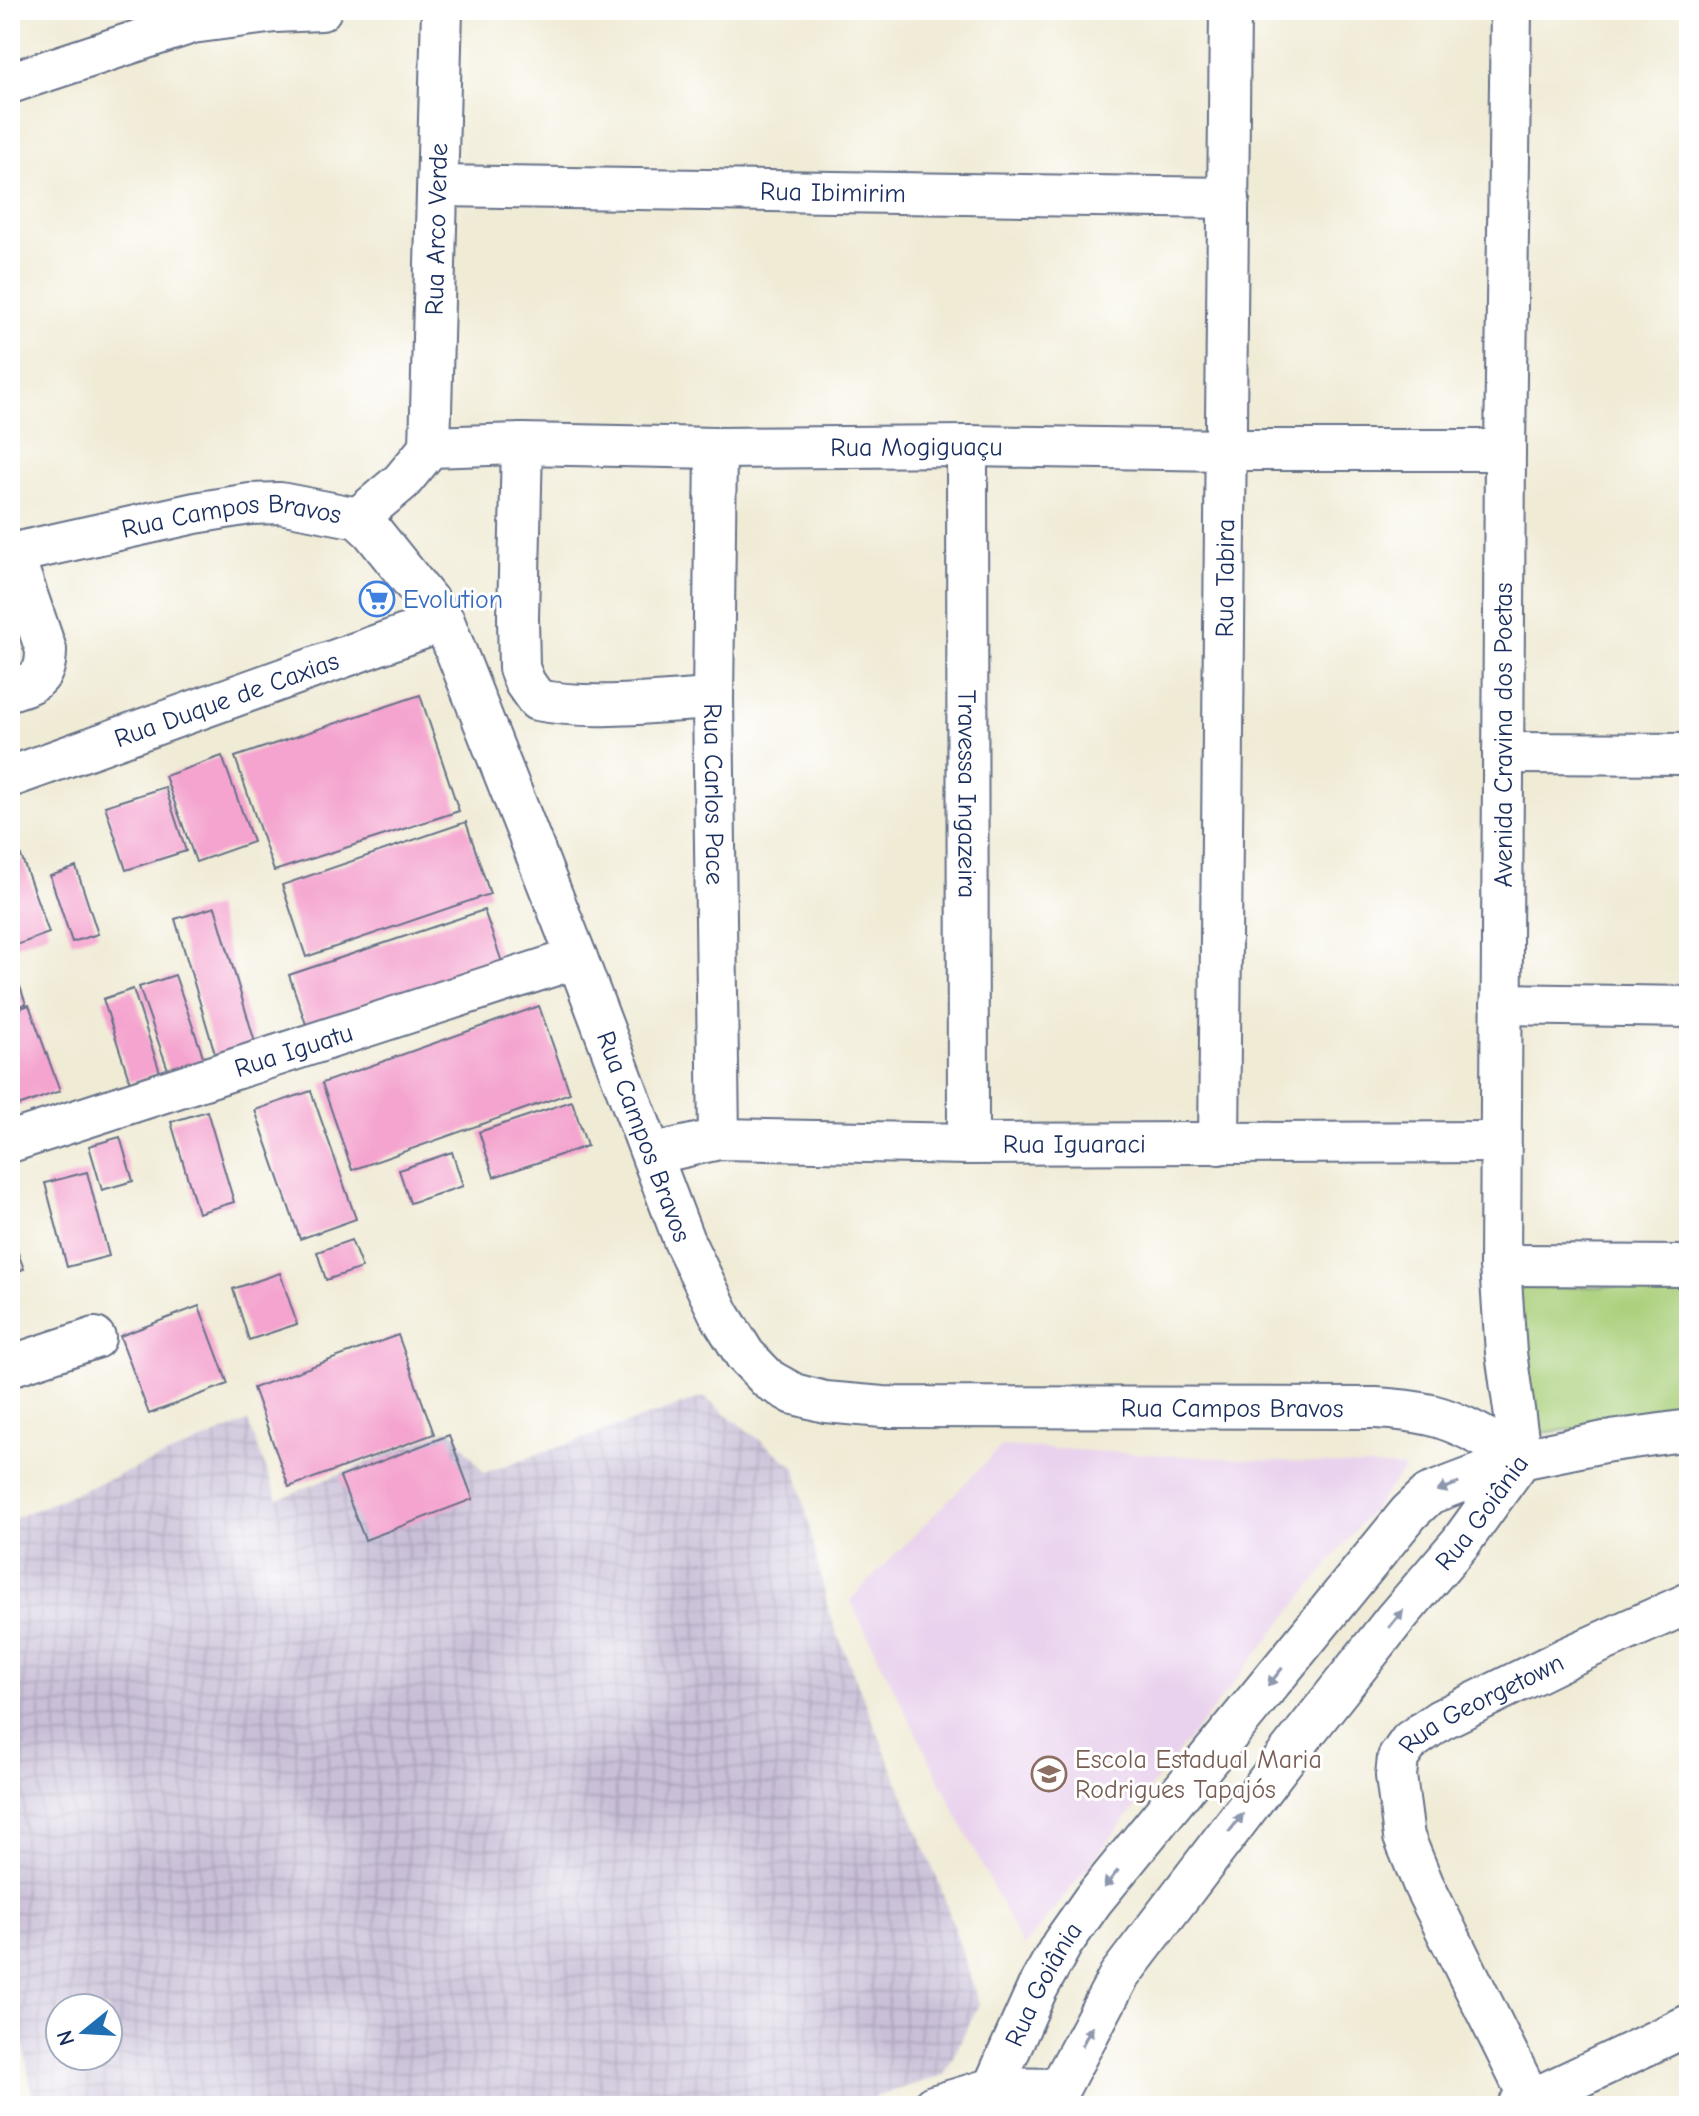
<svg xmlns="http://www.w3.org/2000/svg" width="1699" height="2116" font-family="'Comic Neue',sans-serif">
<defs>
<pattern id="industrial-grid" width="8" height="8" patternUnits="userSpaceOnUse" patternTransform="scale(2)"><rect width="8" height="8" fill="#c9bfd7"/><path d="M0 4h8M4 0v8" fill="none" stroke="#aca4bb"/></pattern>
</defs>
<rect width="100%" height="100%" fill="#fff"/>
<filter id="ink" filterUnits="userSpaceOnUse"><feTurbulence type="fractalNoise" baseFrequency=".0125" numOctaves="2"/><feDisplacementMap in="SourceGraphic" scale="16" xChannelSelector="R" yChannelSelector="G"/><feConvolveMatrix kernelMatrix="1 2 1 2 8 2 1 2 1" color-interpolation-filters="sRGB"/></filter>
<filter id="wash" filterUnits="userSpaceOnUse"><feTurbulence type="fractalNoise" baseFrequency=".006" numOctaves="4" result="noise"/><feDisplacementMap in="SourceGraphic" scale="32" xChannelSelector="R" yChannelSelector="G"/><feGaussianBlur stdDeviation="1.8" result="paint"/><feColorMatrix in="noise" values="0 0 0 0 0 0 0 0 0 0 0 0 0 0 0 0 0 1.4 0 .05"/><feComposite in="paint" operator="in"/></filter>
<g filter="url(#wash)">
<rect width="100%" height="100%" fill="#f0ebd5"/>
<polygon fill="#e9d2ed" points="1002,1446 1405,1468 1023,1948 850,1600"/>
<path fill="url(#industrial-grid)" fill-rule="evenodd" d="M704 1397 796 1468 829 1613 941 1888 979 2004 944 2075 846 2106H34L10 1964V1520L248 1422 278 1499 451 1429 484 1473ZM60 2008H108V2056H60Z"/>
<polygon fill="#a9cf79" stroke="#627f6c" stroke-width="2" points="1689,1285 1689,1415 1502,1438 1505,1288"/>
<g id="blocks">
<g fill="#f4a4cf">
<polygon points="420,695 459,811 274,871 235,757"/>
<polygon points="222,756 253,842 196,862 165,776"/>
<polygon points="165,787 186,851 126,870 105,806"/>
<polygon points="466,822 490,894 306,957 282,885"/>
<polygon points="19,850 49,933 14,946 10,935 10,853"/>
<polygon points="76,867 98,934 72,942 50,876"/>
<polygon points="215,907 259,1056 219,1067 175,919"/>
<polygon points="484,910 503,965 308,1030 289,975"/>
<polygon points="15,972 26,1004 10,1009 10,974"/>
<polygon points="175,975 206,1065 171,1078 139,987"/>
<polygon points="133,989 160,1072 130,1082 103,999"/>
<polygon points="29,1005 60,1091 10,1109 10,1012"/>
<polygon points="539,1006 570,1093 352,1170 322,1083"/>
<polygon points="311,1091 356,1219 300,1239 255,1110"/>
<polygon points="572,1101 587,1146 494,1177 479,1132"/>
<polygon points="207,1111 234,1202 198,1213 171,1122"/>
<polygon points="120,1137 133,1181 102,1190 89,1146"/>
<polygon points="452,1152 463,1186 410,1203 399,1170"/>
<polygon points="87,1172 109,1256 67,1267 45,1183"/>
<polygon points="10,1232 24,1269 10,1274"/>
<polygon points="351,1240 362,1268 326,1280 317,1252"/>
<polygon points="280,1273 297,1324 249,1340 233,1289"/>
<polygon points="199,1306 228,1384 149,1414 120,1336"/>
<polygon points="398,1335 434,1434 289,1487 253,1388"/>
<polygon points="449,1435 473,1499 365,1540 340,1477"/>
</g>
</g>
</g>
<g filter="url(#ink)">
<use href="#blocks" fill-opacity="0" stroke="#667188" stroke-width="2"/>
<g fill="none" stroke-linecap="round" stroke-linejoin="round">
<g stroke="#667188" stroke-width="44">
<g id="minor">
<polyline points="1511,10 1505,450 1500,1265 1506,1353 1521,1459"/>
<polyline points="10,83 192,23 275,12 321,10"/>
<path id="s1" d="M439 186 1229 198"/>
<path d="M522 444 518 618 519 668 525 683 537 700C594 711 655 702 713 699"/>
<path id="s2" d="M967 446 968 1144"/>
<path id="s3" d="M430 447 442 10"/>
<path id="s4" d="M716 448 713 699 719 1139"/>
<path id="s5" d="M358 518 402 481 430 447 522 444 716 448 967 446 1226 450H1505"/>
<path id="s6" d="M10 554 195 513 250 504 280 503 358 518 372 531 444 621 577 958 684 1241 720 1315 745 1355 769 1380 794 1394 825 1402 883 1407 1376 1408C1394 1409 1413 1411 1431 1415 1463 1423 1493 1442 1521 1459"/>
<path d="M10 690C35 682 46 679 46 650L13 554"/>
<polyline points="1503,753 1689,754"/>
<path id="s7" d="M10 777 444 621"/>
<polyline points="1501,1004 1689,1007"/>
<path id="s8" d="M10 1142 577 958"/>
<path id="s9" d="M1219 1144 1230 10"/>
<path id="s10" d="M652 1154 719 1139 968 1144 1500 1142"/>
<polyline points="1500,1265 1689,1266"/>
<polyline points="10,1366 95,1338"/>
<path id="s11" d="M1530 2099 1424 1886 1404 1837 1396 1776 1398 1758 1410 1741 1440 1720 1568 1657 1689 1603"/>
<polyline points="933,2106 993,2088 1059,2089"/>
<path id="s12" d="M988 2106 993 2088 1037 1989 1062 1944 1093 1900 1409 1513 1429 1494 1521 1459 1604 1442 1689 1430"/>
<path id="s13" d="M1055 2106 1059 2089 1119 1976 1289 1753 1395 1619 1461 1542 1521 1459"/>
<polyline points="1518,2106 1689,2025"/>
</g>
</g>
<use href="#minor" stroke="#fff" stroke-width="40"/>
</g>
<defs><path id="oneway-solid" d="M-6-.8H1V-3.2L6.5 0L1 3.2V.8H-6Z" transform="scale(2)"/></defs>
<g fill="#8d97ae">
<use href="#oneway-solid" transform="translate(1448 1487) rotate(159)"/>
<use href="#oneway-solid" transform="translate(1396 1619) rotate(-51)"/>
<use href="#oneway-solid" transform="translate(1275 1677) rotate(129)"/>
<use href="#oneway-solid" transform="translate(1236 1823) rotate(-52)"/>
<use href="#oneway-solid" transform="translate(1111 1879) rotate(129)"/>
<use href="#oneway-solid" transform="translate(1087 2036) rotate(-62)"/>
</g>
</g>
<defs>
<g id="supermarket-ring" transform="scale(1.8)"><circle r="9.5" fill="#fff" stroke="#3f7fe0" stroke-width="1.5"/><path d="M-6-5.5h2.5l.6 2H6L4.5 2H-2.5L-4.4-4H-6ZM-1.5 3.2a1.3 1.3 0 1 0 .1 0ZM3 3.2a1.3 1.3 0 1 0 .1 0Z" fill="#3f7fe0"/></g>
<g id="school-ring" transform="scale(1.8)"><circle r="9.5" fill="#fff" stroke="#8d6e63" stroke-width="1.5"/><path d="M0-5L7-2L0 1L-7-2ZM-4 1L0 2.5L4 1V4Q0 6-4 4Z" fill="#8d6e63"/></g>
</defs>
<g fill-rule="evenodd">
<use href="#supermarket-ring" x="377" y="599"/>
<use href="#school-ring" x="1049" y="1774"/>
</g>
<g text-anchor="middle" stroke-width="6" stroke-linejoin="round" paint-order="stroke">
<g font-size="26" fill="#1b2f5e" stroke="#fff">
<text dy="9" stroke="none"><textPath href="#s1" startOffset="394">Rua Ibimirim</textPath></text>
<text dy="9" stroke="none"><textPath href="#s3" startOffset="218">Rua Arco Verde</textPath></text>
<text dy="9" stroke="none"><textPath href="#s5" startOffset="588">Rua Mogiguaçu</textPath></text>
<text dy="9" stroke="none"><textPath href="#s6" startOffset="226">Rua Campos Bravos</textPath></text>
<text dy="9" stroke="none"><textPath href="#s9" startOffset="566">Rua Tabira</textPath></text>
<text dy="9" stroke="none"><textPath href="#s7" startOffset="230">Rua Duque de Caxias</textPath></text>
<text transform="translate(1503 735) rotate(-90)" y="9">Avenida Cravina dos Poetas</text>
<text dy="9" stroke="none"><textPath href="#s4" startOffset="346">Rua Carlos Pace</textPath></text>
<text dy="9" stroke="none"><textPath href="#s2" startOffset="348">Travessa Ingazeira</textPath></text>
<text dy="9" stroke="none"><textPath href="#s8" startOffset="298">Rua Iguatu</textPath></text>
<text dy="9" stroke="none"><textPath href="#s6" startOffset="1042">Rua Campos Bravos</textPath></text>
<text dy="9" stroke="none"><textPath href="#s10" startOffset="424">Rua Iguaraci</textPath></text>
<text dy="9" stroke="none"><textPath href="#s6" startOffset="1786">Rua Campos Bravos</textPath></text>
<text dy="9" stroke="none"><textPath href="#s13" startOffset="734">Rua Goiânia</textPath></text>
<text dy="9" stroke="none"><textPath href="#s11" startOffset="472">Rua Georgetown</textPath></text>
<text dy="9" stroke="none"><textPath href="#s12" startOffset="134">Rua Goiânia</textPath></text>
</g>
<g font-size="26" fill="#366cbe" stroke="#fff" text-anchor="start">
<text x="403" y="608">Evolution</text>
</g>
<g font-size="26" fill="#785e54" stroke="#fff" text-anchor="start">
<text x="1075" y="1768">Escola Estadual Maria<tspan x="1075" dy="30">Rodrigues Tapajós</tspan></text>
</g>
</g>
<rect width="1699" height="2116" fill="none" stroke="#fff" stroke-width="40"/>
<g transform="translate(84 2032) rotate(252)"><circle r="38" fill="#ffffff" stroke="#a4acbf" stroke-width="2"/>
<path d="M0-6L14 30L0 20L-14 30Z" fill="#1f6fb2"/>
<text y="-12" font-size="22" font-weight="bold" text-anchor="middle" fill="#1b2f5e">N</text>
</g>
</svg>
